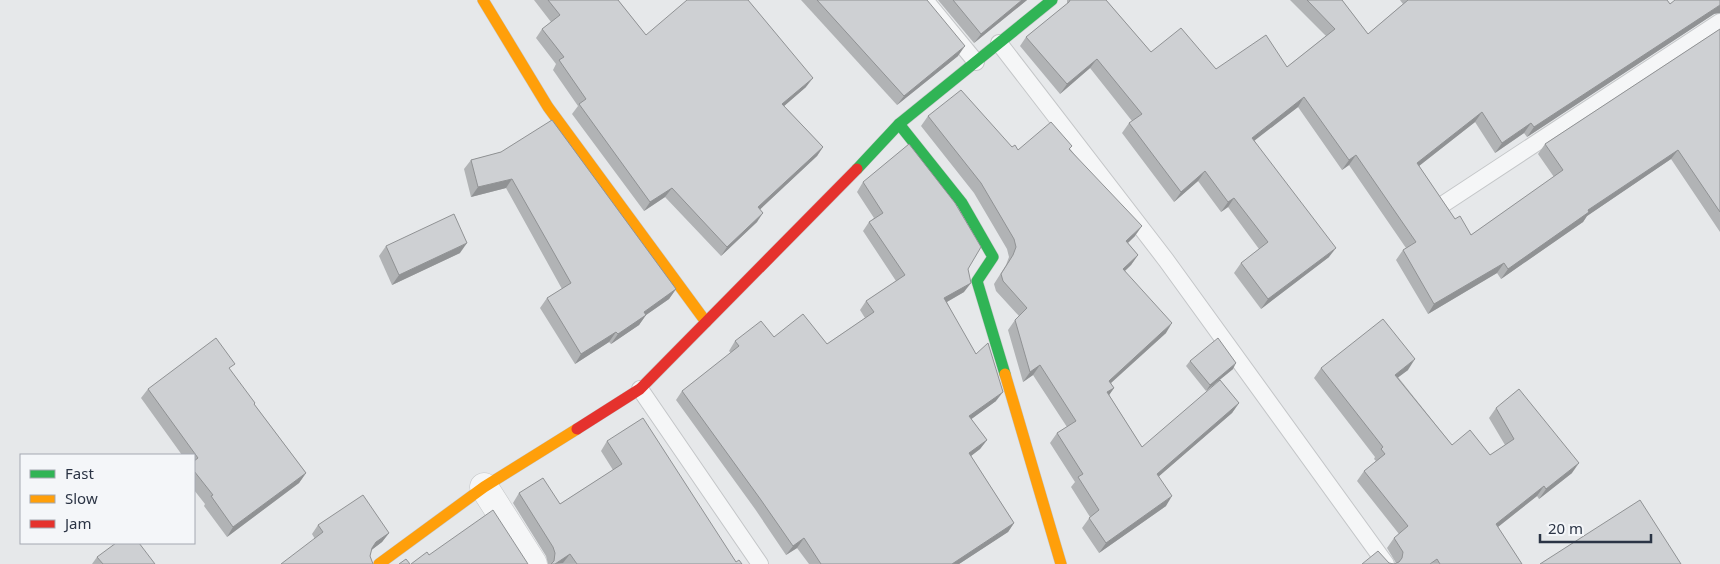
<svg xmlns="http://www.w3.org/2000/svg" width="1720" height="564" font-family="'Noto Sans',sans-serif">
<rect width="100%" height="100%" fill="#e6e8ea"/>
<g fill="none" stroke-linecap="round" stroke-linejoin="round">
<g stroke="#c4c6c8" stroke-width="18">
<g id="lane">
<polyline points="925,0 976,62"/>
<polyline points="999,43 1166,260 1386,564"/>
<polyline points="1445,203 1720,22"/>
<polyline points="640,389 760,564"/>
</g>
</g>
<g stroke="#c4c6c8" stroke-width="29">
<polyline id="street" points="484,487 533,564"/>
</g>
<g stroke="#c4c6c8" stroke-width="12">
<g id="fast">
<polyline points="899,124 962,203 993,257 977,281 1005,374"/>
<polyline points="857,169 899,124 1052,0"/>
</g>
</g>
<g stroke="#c4c6c8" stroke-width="12">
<g id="slow">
<polyline points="483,0 548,107 706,322"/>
<polyline points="1005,374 1061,564"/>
<polyline points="379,564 484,487 577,429"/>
</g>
</g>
<g stroke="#c4c6c8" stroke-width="12">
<polyline id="jam" points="577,429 640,389 857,169"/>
</g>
<use href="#lane" stroke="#f5f6f7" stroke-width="16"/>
<use href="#street" stroke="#f5f6f7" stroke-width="28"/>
<use href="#fast" stroke="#30b455" stroke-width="11"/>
<use href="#slow" stroke="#ff9f0a" stroke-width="11"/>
<use href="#jam" stroke="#e5322d" stroke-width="11"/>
</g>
<g fill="#b1b3b5">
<polygon points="534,0 618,0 646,35 806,87 784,106 823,147 817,156 760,209 757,222 721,256 665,197 644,211 572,114 578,106 553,70 556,64 536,38 542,29 551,22"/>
<polygon points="801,0 927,0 958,56 897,105"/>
<polygon points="938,0 1027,0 974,43"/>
<polygon points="1067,0 1106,0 1151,52 1216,69 1287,67 1326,36 1290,0 1342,0 1368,34 1403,4 1400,0 1667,0 1670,4 1714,14 1527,137 1524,133 1495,153 1475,122 1419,166 1455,219 1471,235 1554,177 1538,154 1545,144 1720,29 1720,232 1671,159 1587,216 1583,222 1501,279 1497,273 1428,314 1396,260 1403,250 1406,248 1349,165 1342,170 1298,107 1254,140 1329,257 1261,309 1234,273 1241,263 1259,249 1228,207 1221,212 1198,181 1174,202 1122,133 1129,123 1132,121 1090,68 1060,94 1020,46 1026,37 1067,4"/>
<polygon points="928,116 1018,150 1069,150 1135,236 1128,243 1138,255 1131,265 1125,271 1166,333 1111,383 1114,388 1109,395 1142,447 1239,403 1232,413 1159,476 1166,506 1099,553 1082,528 1090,517 1071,487 1075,482 1050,443 1057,433 1067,427 1033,375 1023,382 1008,330 1015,320 1019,316 996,291 994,284 1006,265 1009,257 1007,249 974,193 921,126"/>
<polygon points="501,152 676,289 669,299 646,315 639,325 611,344 609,342 575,364 540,308 547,298 562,289 506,188 471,197 464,169 471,160"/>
<polygon points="863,182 968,269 964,292 947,302 996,401 971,419 987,440 980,449 971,456 1014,523 1008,532 959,564 809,564 797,548 786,555 755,509 676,400 682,391 731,353 729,351 735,341 774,337 827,344 865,318 860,310 866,301 896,281 863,231 869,222 874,218 857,192"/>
<polygon points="386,246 460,253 392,285 379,256"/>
<polygon points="1190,361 1233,369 1206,391 1186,366"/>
<polygon points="1321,368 1408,370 1398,377 1452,445 1490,455 1505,445 1489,418 1496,408 1572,473 1539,499 1537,496 1498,527 1522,564 1362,564 1389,563 1394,564 1396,563 1387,548 1394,538 1399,534 1357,481 1364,471 1376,461 1374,459 1375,457 1314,378"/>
<polygon points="230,370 254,404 306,473 299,483 227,537 204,506 205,504 194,490 194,455 182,455 141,398 148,389"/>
<polygon points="607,441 736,562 742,564 548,564 546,556 513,503 519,493 560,504 613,470 601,451"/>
<polygon points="318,525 389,533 382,542 371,550 370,556 315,539 312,534"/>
<polygon points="97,557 155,564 92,564"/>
</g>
<g fill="#909294">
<polygon points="1022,0 1027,0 974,43 981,34"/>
<polygon points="1720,5 1720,13 1714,14 1527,137 1534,127"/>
<polygon points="965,46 958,56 897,105 904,96"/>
<polygon points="1097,59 1090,68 1060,94 1067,84"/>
<polygon points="813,78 806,87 776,113 782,104"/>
<polygon points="1304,97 1298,107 1245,148 1252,138"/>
<polygon points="1482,112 1475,122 1410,173 1417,163"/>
<polygon points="1531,123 1524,133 1495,153 1502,143"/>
<polygon points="823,147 817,156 752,217 758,207"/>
<polygon points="1678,150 1671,159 1587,216 1583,222 1501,279 1508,269 1588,210"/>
<polygon points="1356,155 1349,165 1342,170 1349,160"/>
<polygon points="1205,171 1198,181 1174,202 1181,192"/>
<polygon points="512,179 506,188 471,197 478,187"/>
<polygon points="672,188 665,197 644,211 650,202"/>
<polygon points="1234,198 1228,207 1221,212 1228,202"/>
<polygon points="763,213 757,222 721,256 727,247"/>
<polygon points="1142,226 1135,236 1119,251 1126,241"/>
<polygon points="467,243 460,253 392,285 399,275"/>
<polygon points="1336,248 1329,257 1261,309 1268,299"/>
<polygon points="1138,255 1131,265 1116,279 1123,269"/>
<polygon points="1504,263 1497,273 1428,314 1434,304"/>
<polygon points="971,283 964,292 938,307 944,298"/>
<polygon points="676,289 669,299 646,315 639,325 611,344 618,334 644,312"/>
<polygon points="1172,323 1166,333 1102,391 1109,381"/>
<polygon points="616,332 609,342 575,364 581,354"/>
<polygon points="1415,359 1408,370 1388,385 1395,375"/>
<polygon points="1236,363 1233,369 1206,391 1210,385"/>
<polygon points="1040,365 1033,375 1023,382 1030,372"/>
<polygon points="1114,388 1107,398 1107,392"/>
<polygon points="1003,392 996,401 962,426 969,416"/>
<polygon points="1239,403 1232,413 1150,484 1157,474"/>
<polygon points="987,440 980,449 963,462 969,453"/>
<polygon points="1579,463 1572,473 1539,499 1546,489"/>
<polygon points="306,473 299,483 227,537 233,527"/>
<polygon points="1544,486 1537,496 1489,534 1496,524"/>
<polygon points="1172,496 1166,506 1099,553 1106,543"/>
<polygon points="1014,523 1008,532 959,564 952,564"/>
<polygon points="389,533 382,542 369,552 365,557 376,542"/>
<polygon points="804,538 797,548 786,555 793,546"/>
<polygon points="570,554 563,563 555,564"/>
</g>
<g fill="#ced0d3" stroke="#909294">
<polygon points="548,0 618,0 646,35 687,0 748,0 813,78 782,104 823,147 758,207 763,213 727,247 672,188 650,202 579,104 586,99 559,60 564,57 542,29 560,15"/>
<polygon points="817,0 927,0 965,46 904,96"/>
<polygon points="953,0 1022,0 981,34"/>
<polygon points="1070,0 1106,0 1151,52 1181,28 1216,69 1266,35 1287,67 1335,29 1307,0 1342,0 1368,34 1408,0 1667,0 1670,4 1675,0 1720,0 1720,5 1534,127 1531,123 1502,143 1482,112 1417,163 1455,219 1460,216 1471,235 1563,170 1545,144 1720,29 1720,212 1678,150 1588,210 1589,212 1508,269 1504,263 1434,304 1403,250 1416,242 1356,155 1349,160 1304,97 1252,138 1336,248 1268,299 1241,263 1268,242 1234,198 1228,202 1205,171 1181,192 1129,123 1142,114 1097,59 1067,84 1026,37 1069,2"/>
<polygon points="961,90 1012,147 1015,145 1018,150 1051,122 1072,146 1069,149 1142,226 1126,241 1138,255 1123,269 1172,323 1109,381 1114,388 1107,392 1142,447 1220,380 1239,403 1157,474 1172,496 1106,543 1089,518 1099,510 1078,477 1083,474 1057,433 1076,421 1040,365 1030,372 1015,320 1027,308 1003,281 1001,274 1013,255 1016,247 1014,239 981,183 928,116"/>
<polygon points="552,120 676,289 644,312 646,315 618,334 616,332 581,354 547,298 571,283 512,179 478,187 471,160 501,152"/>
<polygon points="909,144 955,203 981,247 968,269 971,283 944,298 976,354 988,343 1003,392 969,416 987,440 969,453 1014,523 952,564 821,564 804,538 793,546 761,500 682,391 739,346 735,341 761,321 774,337 803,314 827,344 874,312 866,301 905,275 869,222 883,213 863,182"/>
<polygon points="454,214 467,243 399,275 386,246"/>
<polygon points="1383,319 1415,359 1395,375 1452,445 1470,430 1490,455 1514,439 1496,408 1519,389 1579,463 1546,489 1544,486 1496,524 1522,564 1440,564 1437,559 1430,564 1362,564 1378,551 1389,563 1394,564 1399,562 1402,558 1403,552 1394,538 1408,526 1364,471 1385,454 1381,449 1383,447 1321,368"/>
<polygon points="216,338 235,364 229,368 255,403 254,404 306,473 233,527 211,496 213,495 194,471 194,461 198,458 148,389"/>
<polygon points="1218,338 1236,363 1210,385 1190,361"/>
<polygon points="643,418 736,562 739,560 742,564 577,564 570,554 555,564 551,564 554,561 555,553 553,547 519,493 543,478 560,504 622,464 607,441"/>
<polygon points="363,495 389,533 376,542 372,548 370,556 373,564 281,564 323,532 318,525"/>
<polygon points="1640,500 1681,564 1540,564"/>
<polygon points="493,510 528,564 411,564 427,552 429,555"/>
<polygon points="116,543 139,543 155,564 103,564 97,557"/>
<polygon points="406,559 410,564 399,564"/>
</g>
<rect x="20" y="454" width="175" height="90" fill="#f4f6f9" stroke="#a4a8b1"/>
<rect x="30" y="470" width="25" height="8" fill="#30b455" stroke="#a4a8b1"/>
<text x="65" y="479" font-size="15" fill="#2b3445">Fast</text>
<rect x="30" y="495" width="25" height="8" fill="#ff9f0a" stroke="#a4a8b1"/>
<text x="65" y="504" font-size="15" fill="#2b3445">Slow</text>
<rect x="30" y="520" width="25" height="8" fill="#e5322d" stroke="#a4a8b1"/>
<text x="65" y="529" font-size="15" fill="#2b3445">Jam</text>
<path d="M1540 534v8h111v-8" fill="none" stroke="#2b3445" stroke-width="2.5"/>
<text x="1548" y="534" font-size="15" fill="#2b3445" stroke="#f4f6f9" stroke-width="4" paint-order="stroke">20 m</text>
</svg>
